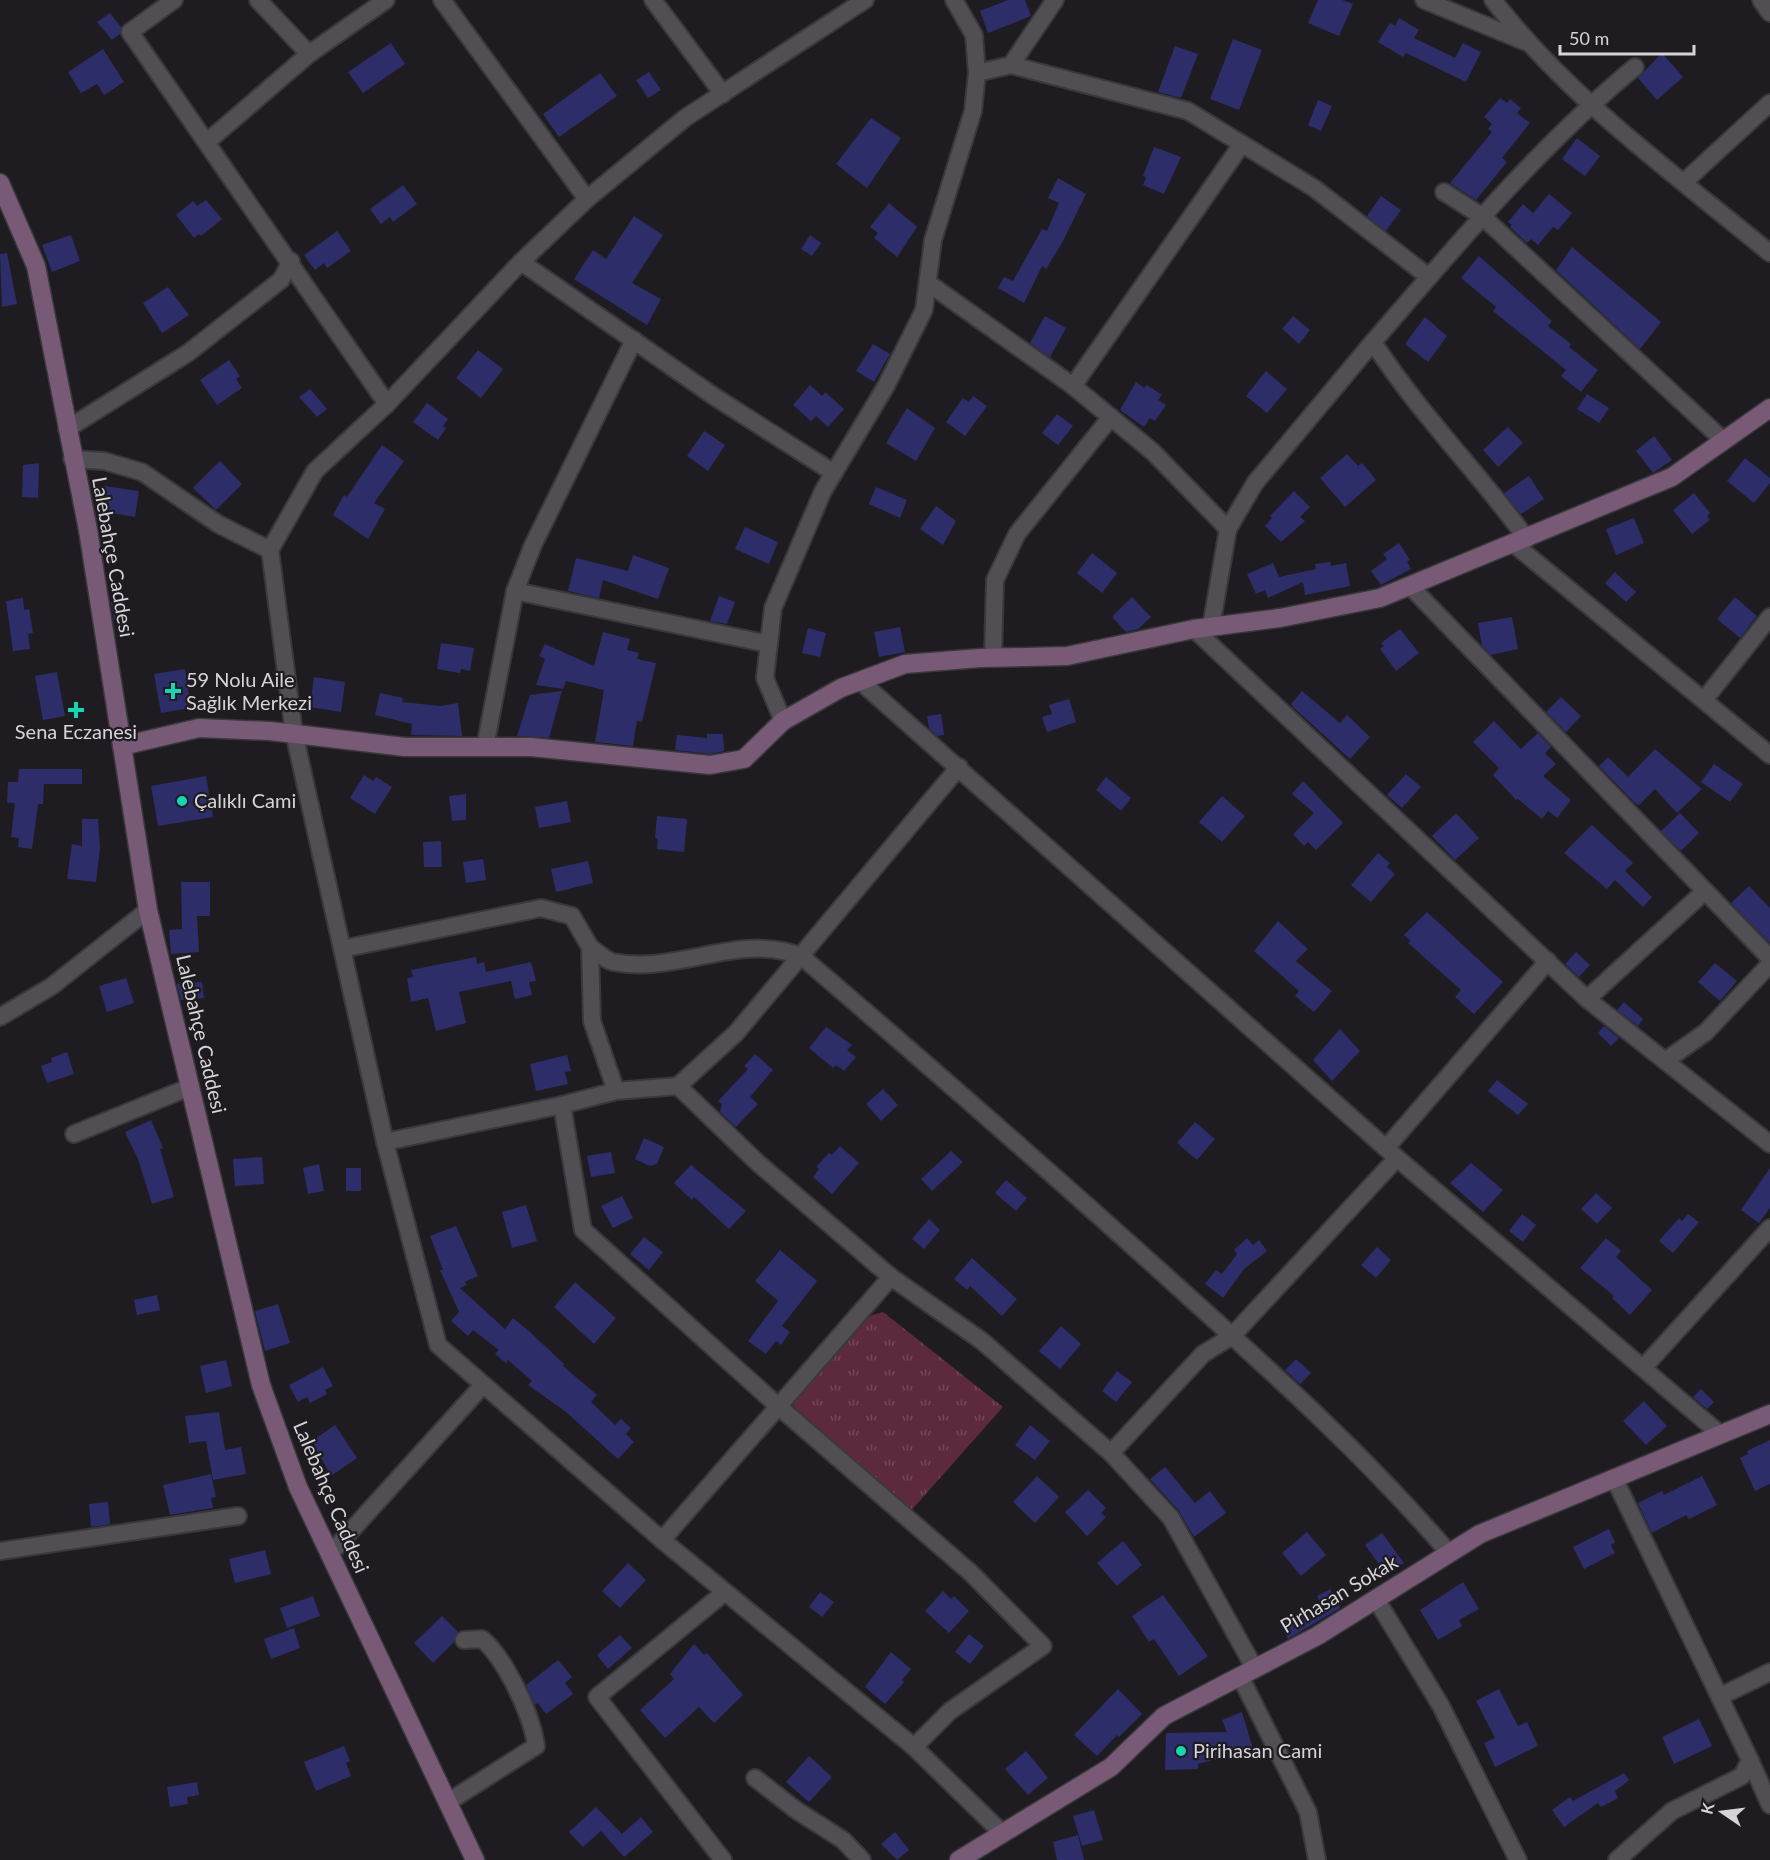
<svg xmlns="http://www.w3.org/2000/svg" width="1770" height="1860" font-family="Lato,sans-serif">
<defs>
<pattern id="park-tufts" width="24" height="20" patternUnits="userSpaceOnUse" patternTransform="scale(1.5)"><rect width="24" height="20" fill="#5d293e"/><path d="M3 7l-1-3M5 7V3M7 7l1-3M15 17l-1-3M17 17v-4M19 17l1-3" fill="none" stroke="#744759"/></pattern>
</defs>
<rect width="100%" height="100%" fill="#1e1c20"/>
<polygon fill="url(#park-tufts)" points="883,1312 1003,1407 908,1514 795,1417 793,1403 869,1316"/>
<g fill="#2d2d69">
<polygon points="1008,0 1025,0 1031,16 988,33 980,11"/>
<polygon points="1318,0 1342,0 1353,4 1339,36 1308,23"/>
<polygon points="110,13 121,27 120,34 112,40 97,22"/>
<polygon points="1399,18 1419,30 1414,38 1455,58 1463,43 1481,52 1466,82 1406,53 1403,57 1378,42 1390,23 1395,26"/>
<polygon points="1233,39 1262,50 1239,110 1210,99"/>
<polygon points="391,43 405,64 363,93 348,72"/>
<polygon points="1175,46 1198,54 1181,98 1158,92"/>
<polygon points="103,49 124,82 104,95 97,84 81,93 68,72"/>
<polygon points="1662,53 1683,77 1657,100 1638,78"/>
<polygon points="649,72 661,90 648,98 636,80"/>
<polygon points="600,73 617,96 559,137 543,114"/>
<polygon points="1500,98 1507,103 1510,99 1521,108 1517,113 1530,123 1502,158 1507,162 1476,200 1450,183 1492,132 1488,129 1492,124 1484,117"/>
<polygon points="1318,100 1332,106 1321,131 1308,125"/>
<polygon points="871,118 901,138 867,188 836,164"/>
<polygon points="1577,138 1600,156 1585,176 1562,159"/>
<polygon points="1154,147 1181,157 1164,194 1143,185 1146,177 1143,176"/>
<polygon points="1058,178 1086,194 1062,243 1046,269 1042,266 1024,303 998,288 1004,277 1013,281 1042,229 1047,231 1059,203 1048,198"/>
<polygon points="403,185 417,204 393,222 390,217 381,224 370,209"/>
<polygon points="1549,194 1572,213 1558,230 1553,227 1538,245 1531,239 1527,243 1510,227 1512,225 1508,222 1523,204 1533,213"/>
<polygon points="1381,196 1401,210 1386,231 1367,216"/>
<polygon points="206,200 222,219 201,236 199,234 194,238 176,215 193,201 197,206"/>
<polygon points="889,203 917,227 897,257 874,238 878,233 870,227"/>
<polygon points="634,216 663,235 632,283 661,299 647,325 574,279 593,250 606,259"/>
<polygon points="337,231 351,251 327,268 324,263 315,270 304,255"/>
<polygon points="71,235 80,261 52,272 42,245"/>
<polygon points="810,235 821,243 812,256 801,249"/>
<polygon points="1572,247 1661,322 1640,349 1556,270"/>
<polygon points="7,253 17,304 2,307 0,254"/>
<polygon points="1479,256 1552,321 1548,326 1571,344 1569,347 1598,370 1581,392 1561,376 1566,370 1493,311 1496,307 1461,278"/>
<polygon points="168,287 189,315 162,333 143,303"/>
<polygon points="1045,316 1066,328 1050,357 1030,343"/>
<polygon points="1293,316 1310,330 1299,344 1282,329"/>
<polygon points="1425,317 1447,336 1428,362 1405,344"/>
<polygon points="873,344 890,354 874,382 856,371"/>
<polygon points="478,350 503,369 481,398 456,378"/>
<polygon points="229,360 240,376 236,379 242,388 217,405 200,380"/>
<polygon points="1266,371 1287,389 1267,413 1246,396"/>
<polygon points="1136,382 1144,388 1147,385 1162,395 1158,400 1166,405 1155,421 1150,418 1144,427 1120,410"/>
<polygon points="810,385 822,396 825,392 844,409 828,427 816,416 811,421 793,405"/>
<polygon points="310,389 327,409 317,417 299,397"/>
<polygon points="1587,394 1609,408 1599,423 1577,409"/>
<polygon points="973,396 987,406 965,436 946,422 963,398 969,402"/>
<polygon points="427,403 448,419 443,426 446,428 438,440 413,422"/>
<polygon points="907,408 935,428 916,461 886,443"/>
<polygon points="1057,414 1073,426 1058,445 1042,433"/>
<polygon points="1508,427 1523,443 1498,467 1483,450"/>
<polygon points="704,431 725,445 708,471 687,456"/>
<polygon points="1654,436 1672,460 1653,473 1636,451"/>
<polygon points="382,445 404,461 374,503 385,509 368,539 333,515 344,495 347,497"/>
<polygon points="1347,454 1358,466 1362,463 1376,480 1345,507 1320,478"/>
<polygon points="1745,458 1770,478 1770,483 1754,503 1727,481"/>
<polygon points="220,461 242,484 216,510 193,488"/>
<polygon points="39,463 38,498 22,497 23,465"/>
<polygon points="1529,476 1544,499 1521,514 1504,493"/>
<polygon points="104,486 139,491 135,517 99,511"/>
<polygon points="876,487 907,500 900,518 869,504"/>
<polygon points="1294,491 1310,507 1300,517 1305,521 1281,542 1265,526 1272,518 1270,516"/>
<polygon points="1694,493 1710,513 1707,516 1710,520 1692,534 1673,510"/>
<polygon points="936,506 956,521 943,545 920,529"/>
<polygon points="1634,518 1644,543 1616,555 1606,529"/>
<polygon points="745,527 778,542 769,564 735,549"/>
<polygon points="1399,543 1410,560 1407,562 1411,569 1381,585 1371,571 1387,559 1383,554"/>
<polygon points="1092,553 1117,573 1102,593 1077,573"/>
<polygon points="633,555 669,568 658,599 603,580 599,598 568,591 576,558 628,571"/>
<polygon points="1330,562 1331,566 1346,563 1350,586 1305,595 1303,582 1268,598 1265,590 1256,594 1247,574 1273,563 1279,577 1316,569 1315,564"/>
<polygon points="1615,572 1636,592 1626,602 1605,583"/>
<polygon points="719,596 735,602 727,624 710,621"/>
<polygon points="1132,597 1151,617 1138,629 1126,632 1112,617"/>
<polygon points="1735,597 1757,616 1740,638 1717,619"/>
<polygon points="23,598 24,610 29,609 33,633 28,634 30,649 13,651 6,601"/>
<polygon points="122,600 125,617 114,620 111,602"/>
<polygon points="1512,617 1518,649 1491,655 1482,646 1478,623"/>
<polygon points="900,627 905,652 879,657 874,632"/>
<polygon points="808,628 826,633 820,657 802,653"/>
<polygon points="1400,629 1419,653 1396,671 1380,649 1384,646 1381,643"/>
<polygon points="603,632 630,639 627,650 639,653 637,659 656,663 642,722 637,721 633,746 595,742 604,690 566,681 563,689 536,685 545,659 539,656 545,644 594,666"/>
<polygon points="441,643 474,648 470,671 461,669 460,673 437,669"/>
<polygon points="185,669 191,708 161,713 154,674"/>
<polygon points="57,672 65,716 43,720 35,676"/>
<polygon points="314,677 345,682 341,712 310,707"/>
<polygon points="562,691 549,738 517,736 530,695"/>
<polygon points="1302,691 1340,723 1347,715 1370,737 1350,759 1293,707 1291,704"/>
<polygon points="380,693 403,698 402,702 440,706 458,703 462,736 411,735 412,724 375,715"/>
<polygon points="1561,697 1581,716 1566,732 1546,712"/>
<polygon points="1069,699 1076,722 1047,732 1042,717 1052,714 1049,705"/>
<polygon points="941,714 944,735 937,736 929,728 927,716"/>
<polygon points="1494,721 1521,749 1538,733 1551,747 1545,753 1556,764 1543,776 1571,800 1557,818 1548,811 1542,819 1518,799 1516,800 1493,775 1499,768 1473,742"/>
<polygon points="707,734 723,734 724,751 710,754 675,750 677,735 707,738"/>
<polygon points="1655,749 1702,789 1677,813 1655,789 1639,805 1635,803 1599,766 1608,757 1628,777"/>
<polygon points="1714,764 1743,784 1730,802 1701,782"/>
<polygon points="19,769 82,769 82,784 44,784 43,804 38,804 32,849 18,847 19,838 11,837 15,803 7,803 8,782 18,782"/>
<polygon points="1406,774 1421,787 1402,808 1387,795"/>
<polygon points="364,775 373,781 376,777 392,787 375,814 350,798"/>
<polygon points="206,776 213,817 158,826 151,786"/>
<polygon points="1106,777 1131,798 1121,811 1096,790"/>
<polygon points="1303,781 1343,823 1316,850 1308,842 1304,846 1293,834 1314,813 1292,794"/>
<polygon points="466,794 466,820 452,821 449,796"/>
<polygon points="1222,796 1245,816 1222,842 1199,822"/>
<polygon points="567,801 571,822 539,828 535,807"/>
<polygon points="1456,813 1479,838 1455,860 1432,836"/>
<polygon points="1680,813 1699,833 1681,851 1661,831"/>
<polygon points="657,816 687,819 684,852 657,849 658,839 655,838"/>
<polygon points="82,819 98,819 100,848 96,882 67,879 72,844 82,846"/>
<polygon points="1592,825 1633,863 1625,871 1652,897 1643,907 1615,880 1607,889 1564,853"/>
<polygon points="441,841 442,867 424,867 423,842"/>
<polygon points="1378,853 1390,863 1387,867 1395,874 1371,902 1351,885"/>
<polygon points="483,859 486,880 466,883 463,862"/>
<polygon points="588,861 593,883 556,892 551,869"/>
<polygon points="181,882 210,882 210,916 197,916 199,952 171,954 169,930 182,929"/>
<polygon points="1749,886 1770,908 1770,943 1731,903"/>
<polygon points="1427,912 1503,982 1474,1014 1455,997 1461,990 1408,943 1411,941 1404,935"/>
<polygon points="1278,921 1308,949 1296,961 1332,991 1314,1012 1295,996 1299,991 1254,951"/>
<polygon points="1576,952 1590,965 1579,977 1565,964"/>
<polygon points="476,957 477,964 484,962 486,972 531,962 536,981 529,982 532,995 515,999 511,981 459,992 466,1023 436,1031 428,998 411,1002 407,978 413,977 411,970"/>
<polygon points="1715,963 1737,981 1720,1001 1698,982"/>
<polygon points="126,978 134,1003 107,1012 99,986"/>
<polygon points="202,982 204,998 181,1000 177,984"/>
<polygon points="1624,1002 1643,1019 1638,1026 1617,1010"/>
<polygon points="1604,1026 1619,1038 1611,1046 1598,1033"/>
<polygon points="826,1027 852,1045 847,1050 856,1057 844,1071 836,1065 833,1068 809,1048"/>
<polygon points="1340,1029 1360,1051 1332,1081 1313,1060"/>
<polygon points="67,1052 74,1074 47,1083 41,1066 52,1062 51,1058"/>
<polygon points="755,1054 773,1070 750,1097 758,1104 736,1127 720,1112 722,1104 718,1101 748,1069 744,1066"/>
<polygon points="567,1055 571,1071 565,1072 568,1084 536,1091 530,1064"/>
<polygon points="1497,1080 1528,1104 1518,1115 1488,1091"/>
<polygon points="883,1089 898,1105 881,1121 866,1104"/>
<polygon points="151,1120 163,1148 160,1149 174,1197 152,1204 138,1159 125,1132"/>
<polygon points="1195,1122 1215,1139 1197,1160 1177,1143"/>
<polygon points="644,1138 664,1147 657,1164 650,1166 635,1159"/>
<polygon points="840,1146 859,1163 832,1194 813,1177 819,1169 816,1167 829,1153 832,1155"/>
<polygon points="951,1151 963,1162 932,1191 921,1179"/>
<polygon points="611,1152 615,1173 591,1177 587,1156"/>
<polygon points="262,1157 264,1184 235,1186 233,1159"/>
<polygon points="1471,1163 1503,1190 1483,1212 1450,1183"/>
<polygon points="319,1164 324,1191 308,1194 303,1168"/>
<polygon points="691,1165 746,1211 729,1229 694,1197 692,1200 674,1183"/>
<rect x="346" y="1168" width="15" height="23"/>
<polygon points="1770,1168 1770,1208 1759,1223 1741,1210"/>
<polygon points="1006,1180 1027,1198 1016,1211 995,1193"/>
<polygon points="1596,1193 1612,1208 1597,1224 1581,1209"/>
<polygon points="622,1196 633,1218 613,1228 601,1206"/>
<polygon points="526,1205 537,1241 512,1248 502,1212"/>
<polygon points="1522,1214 1536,1225 1523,1242 1509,1231"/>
<polygon points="1688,1214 1699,1222 1673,1253 1659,1241 1679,1218 1682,1221"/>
<polygon points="929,1219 940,1230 924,1249 912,1239"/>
<polygon points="456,1226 478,1276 465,1282 467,1285 460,1288 505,1329 513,1318 530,1332 564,1364 563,1366 597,1395 591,1402 615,1425 621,1419 631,1428 626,1434 634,1442 618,1459 566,1412 528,1385 532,1381 508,1360 506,1363 495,1354 499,1350 473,1330 468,1336 451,1321 459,1312 440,1270 443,1270 430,1236"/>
<polygon points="644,1237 663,1252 649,1270 630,1254"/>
<polygon points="1247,1238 1253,1245 1259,1240 1267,1251 1244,1269 1223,1298 1205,1284 1216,1270 1222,1274 1237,1254 1234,1250"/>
<polygon points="1606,1238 1621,1251 1616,1257 1652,1290 1630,1315 1612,1298 1614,1296 1580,1268"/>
<polygon points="1377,1247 1391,1260 1376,1278 1361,1265"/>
<polygon points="780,1250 817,1281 782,1326 790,1332 781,1345 776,1341 766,1354 748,1341 778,1301 755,1281"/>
<polygon points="972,1258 1017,1299 1002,1316 970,1286 967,1290 954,1279"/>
<polygon points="575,1282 616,1318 594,1344 554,1307"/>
<polygon points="157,1295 160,1310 137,1315 134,1300"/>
<polygon points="278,1304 290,1343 265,1351 255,1311"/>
<polygon points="1061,1326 1081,1344 1060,1369 1039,1351"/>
<polygon points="1296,1359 1311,1373 1300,1384 1285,1370"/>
<polygon points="226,1360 232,1386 206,1393 200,1366"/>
<polygon points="323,1367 333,1386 325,1390 327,1394 310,1403 307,1397 298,1402 289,1385"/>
<polygon points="1117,1371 1132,1382 1116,1402 1102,1391"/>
<polygon points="1701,1389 1714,1402 1707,1409 1693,1397"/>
<polygon points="1644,1401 1667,1426 1646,1445 1623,1421"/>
<polygon points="219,1412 225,1450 241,1447 246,1474 213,1480 206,1441 189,1443 185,1416"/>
<polygon points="335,1425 357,1458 331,1476 312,1441"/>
<polygon points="1030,1425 1050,1441 1035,1460 1015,1445"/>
<polygon points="1770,1440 1770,1484 1755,1491 1740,1458 1748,1454 1747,1451"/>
<polygon points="1165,1467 1195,1503 1210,1491 1226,1513 1194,1537 1179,1511 1150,1479"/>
<polygon points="211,1474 216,1497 211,1498 213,1508 170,1515 163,1485"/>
<polygon points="1037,1476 1059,1497 1035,1523 1013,1502"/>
<polygon points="1702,1476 1717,1505 1689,1519 1686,1515 1652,1533 1638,1503 1662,1491 1664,1495"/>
<polygon points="1088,1490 1106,1508 1101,1513 1106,1517 1087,1536 1065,1512"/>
<polygon points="108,1502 110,1524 91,1527 89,1504"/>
<polygon points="1609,1529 1615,1542 1611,1545 1615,1553 1584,1569 1573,1547"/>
<polygon points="1307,1532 1326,1555 1301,1576 1282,1553"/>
<polygon points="1382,1533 1404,1563 1387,1575 1365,1545"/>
<polygon points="1123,1541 1142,1565 1117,1586 1097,1563"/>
<polygon points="265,1550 271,1574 235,1583 229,1559"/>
<polygon points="628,1563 646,1580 620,1608 602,1591"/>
<polygon points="1463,1582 1479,1609 1459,1620 1462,1626 1438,1640 1420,1610"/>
<polygon points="1330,1589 1340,1608 1288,1639 1280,1625 1320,1602 1317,1596"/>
<polygon points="943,1591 951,1599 954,1596 969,1611 949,1633 925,1611"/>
<polygon points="820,1592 834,1602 822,1617 809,1607"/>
<polygon points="1163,1595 1208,1656 1179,1676 1154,1639 1149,1642 1132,1616"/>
<polygon points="313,1596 320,1616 287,1628 280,1608"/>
<polygon points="442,1616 458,1632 454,1642 433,1663 414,1643"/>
<polygon points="294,1628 300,1648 271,1659 264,1639"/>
<polygon points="969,1634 984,1646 970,1664 955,1652"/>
<polygon points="620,1635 632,1648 608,1669 597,1655"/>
<polygon points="694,1644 704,1655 707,1653 743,1695 714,1723 699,1707 665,1738 640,1710 674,1679 670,1674"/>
<polygon points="891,1652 911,1669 902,1680 904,1682 885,1704 865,1687"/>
<polygon points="558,1660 572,1677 565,1683 573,1694 546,1714 538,1703 535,1705 526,1685"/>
<polygon points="1118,1689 1142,1714 1119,1737 1117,1735 1097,1756 1074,1735"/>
<polygon points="1499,1689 1518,1726 1527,1722 1538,1746 1495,1767 1484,1743 1495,1738 1476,1701"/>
<polygon points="1242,1712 1253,1749 1198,1764 1198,1769 1165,1770 1166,1733 1227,1732 1222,1720"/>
<polygon points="1699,1719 1712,1746 1674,1764 1662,1737"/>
<polygon points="344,1746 350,1761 346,1763 351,1776 316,1791 304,1762"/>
<polygon points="1026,1751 1048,1778 1028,1795 1005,1769"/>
<polygon points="809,1756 832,1777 809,1802 786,1782"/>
<polygon points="1624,1773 1629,1780 1615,1791 1618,1798 1601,1807 1598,1803 1564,1827 1552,1810 1570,1797 1573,1801"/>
<polygon points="197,1782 199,1795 187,1797 188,1804 170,1807 167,1787"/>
<polygon points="596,1807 622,1834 641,1817 653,1832 624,1857 601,1831 583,1847 569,1832"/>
<polygon points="1094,1810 1103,1840 1082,1846 1073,1816"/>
<polygon points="895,1832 909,1850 897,1860 881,1844"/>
<polygon points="1078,1835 1084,1860 1057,1860 1053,1842"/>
</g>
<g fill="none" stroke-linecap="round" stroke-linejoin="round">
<g stroke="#39383b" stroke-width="20">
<g id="street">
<polyline points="174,0 130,32 387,404"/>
<polyline points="442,0 587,199"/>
<polyline points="653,0 723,94"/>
<polyline points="865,0 685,118 587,199 521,262 387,404 315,471 270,550 294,733 385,1142 438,1345 662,1540 914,1747 1002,1833"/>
<polyline points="1424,0 1526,42"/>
<path d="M1493 0C1571 100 1673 173 1770 253"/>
<polyline points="1761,0 1770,13"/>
<polyline points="309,54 386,0"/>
<polyline points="1011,65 1055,0"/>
<polyline points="977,73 1011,65 1188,111 1314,188 1429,277"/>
<polyline points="207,142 309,54 258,0"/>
<polyline points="1684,182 1770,103"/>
<polyline points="1444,192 1483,217 1724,441"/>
<polyline points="521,262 715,397 834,473"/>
<polyline points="928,283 1073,386 1153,452 1228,529 1211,627"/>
<polyline points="1073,386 1242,144"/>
<polyline points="67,429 188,353 281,280 291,261"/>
<polyline points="72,459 104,461 142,472 218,524 270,550"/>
<polyline points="1228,529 1255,483 1373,342"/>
<path d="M1527 539C1478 472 1418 412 1373 342 1455 247 1538 147 1635 67"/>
<polyline points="1514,544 1770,755"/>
<polyline points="1410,586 1770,958"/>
<polyline points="515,591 769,644"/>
<polyline points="1194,629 1587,999 1705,891"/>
<polyline points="993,658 995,580 1017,534 1111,417"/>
<polyline points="860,681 1397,1158 1720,1434"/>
<polyline points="1704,700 1770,617"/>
<polyline points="783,721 765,678 773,608 823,491 886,386 924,310 933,240 973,111 977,73 974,35 954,0"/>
<polyline points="485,747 515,591 533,545 634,340"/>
<path d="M590 947C597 952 605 960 613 962 676 975 739 932 801 956 928 1065 1054 1175 1178 1287 1272 1372 1367 1457 1449 1553"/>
<polyline points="342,949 541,908 572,916 590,947 592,1021 616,1091"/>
<polyline points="1587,999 1770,1144"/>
<polyline points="0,1017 52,986 148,910"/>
<polyline points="1665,1061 1706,1032 1770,964"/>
<polyline points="678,1086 758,1163 891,1277 982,1341 1111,1453 1171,1518 1255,1669"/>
<polyline points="562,1105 583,1230 778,1406 971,1573 1043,1646 950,1711 914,1747"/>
<polyline points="74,1134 190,1087"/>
<polyline points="385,1142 562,1105 616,1091 678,1086 736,1033 959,767"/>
<polyline points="1386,1148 1548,961"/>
<polyline points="1643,1368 1770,1228"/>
<polyline points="1111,1453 1203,1354 1232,1336 1397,1158"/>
<polyline points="1614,1478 1750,1760 1742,1776 1672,1811 1617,1860"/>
<polyline points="662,1540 891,1277"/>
<polyline points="0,1551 238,1516"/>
<polyline points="330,1554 483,1385"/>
<polyline points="1376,1599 1441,1706 1518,1860"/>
<polyline points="1240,1676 1308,1812 1317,1860"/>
<polyline points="1721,1696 1770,1672"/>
<polyline points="1750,1760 1770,1805"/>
<polyline points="755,1778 796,1810 843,1840 862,1860"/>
<path d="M448 1802 536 1746C532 1715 505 1658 482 1639L464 1640"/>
<polyline points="723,1860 597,1697 725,1592"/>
</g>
</g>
<g stroke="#39383b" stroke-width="21">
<g id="secondary">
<polyline points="0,183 36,266 88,530 148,910 261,1385 298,1487 475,1860"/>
<polyline points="122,746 199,728 270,731 405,747 531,747 710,765 744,759 783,721 841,688 905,664 980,658 1067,656 1194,629 1280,618 1380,598 1672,477 1770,408"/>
<polyline points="959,1860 1111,1767 1164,1716 1317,1636 1480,1534 1770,1414"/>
</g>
</g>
<use href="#street" stroke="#514f54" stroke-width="16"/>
<use href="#secondary" stroke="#785a77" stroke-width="18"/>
</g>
<g fill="#15d5b3" stroke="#1e1c20" stroke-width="2">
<path d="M170 682h6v6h6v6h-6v6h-6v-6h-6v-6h6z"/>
<path d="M73 701h6v6h6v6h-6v6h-6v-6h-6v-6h6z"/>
<circle cx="182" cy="801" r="6"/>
<circle cx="1181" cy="1751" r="6"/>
</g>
<g text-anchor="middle" stroke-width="4.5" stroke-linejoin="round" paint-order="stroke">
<g font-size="20" fill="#d6d4d7" stroke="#1e1c20">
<text transform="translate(113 557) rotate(80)" y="7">Lalebahçe Caddesi</text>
<text transform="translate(201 1034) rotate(77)" y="7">Lalebahçe Caddesi</text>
<text transform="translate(331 1497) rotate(67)" y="7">Lalebahçe Caddesi</text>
<text transform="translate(1339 1594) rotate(-31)" y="7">Pirhasan Sokak</text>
</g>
<g font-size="20" fill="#d6d4d7" stroke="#1e1c20" text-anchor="start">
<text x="186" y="687">59 Nolu Aile<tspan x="186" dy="23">Sağlık Merkezi</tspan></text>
<text x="76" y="739" text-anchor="middle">Sena Eczanesi</text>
<text x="194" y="808">Çalıklı Cami</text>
<text x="1193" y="1758">Pirihasan Cami</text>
</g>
</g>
<g transform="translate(1722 1812) rotate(284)" stroke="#1e1c20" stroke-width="4.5" paint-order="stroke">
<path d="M0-4.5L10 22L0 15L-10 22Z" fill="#d6d4d7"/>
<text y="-9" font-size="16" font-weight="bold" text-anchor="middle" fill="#d6d4d7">K</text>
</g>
<path d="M1560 45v9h134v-9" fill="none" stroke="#d6d4d7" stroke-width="3"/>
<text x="1569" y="45" font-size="18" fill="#d6d4d7" stroke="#1e1c20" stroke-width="4.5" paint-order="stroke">50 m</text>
</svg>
